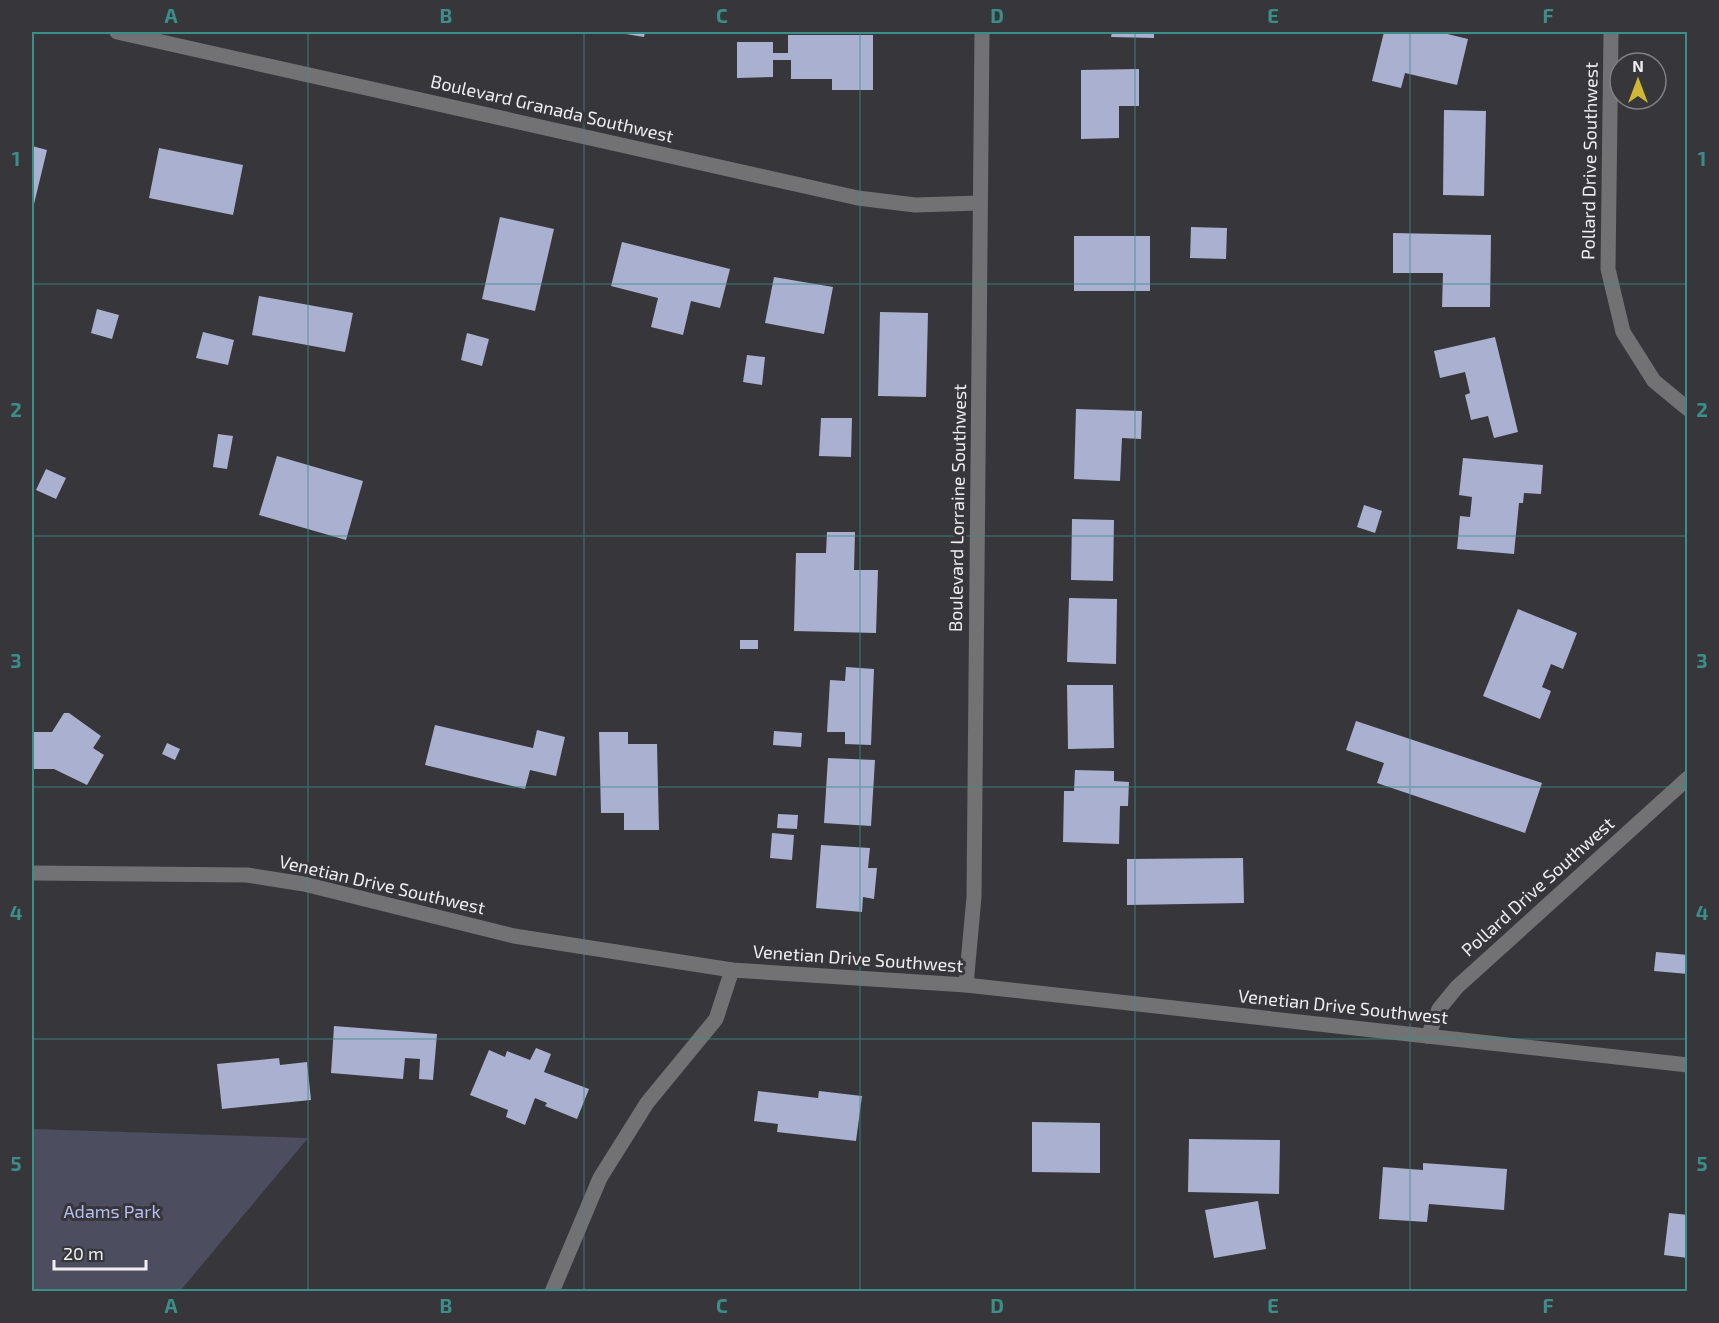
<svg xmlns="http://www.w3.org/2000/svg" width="1719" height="1323" font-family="'Exo 2',sans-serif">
<rect width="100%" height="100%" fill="#37373b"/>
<polygon fill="#4c4e60" points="32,1129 308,1138 180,1291 32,1292"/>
<g fill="#aab0cf">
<polygon points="614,32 645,32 644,37"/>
<polygon points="1112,32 1154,32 1154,38 1111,37"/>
<polygon points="1384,32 1439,32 1468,39 1457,85 1405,73 1401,88 1372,81"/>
<polygon points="788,35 873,35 873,90 832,90 832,79 791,79 791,60 773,60 773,77 737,78 737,42 773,42 773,53 788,53"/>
<polygon points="1139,69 1139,106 1119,106 1119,138 1081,139 1081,70"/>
<polygon points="1444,110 1486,111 1484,196 1443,195"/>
<polygon points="32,146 47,150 34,204 32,204"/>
<polygon points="159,148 243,165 233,215 149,198"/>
<polygon points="500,217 554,229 535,311 482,299"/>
<polygon points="1191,227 1227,228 1226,259 1190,258"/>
<polygon points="1393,233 1491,235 1490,307 1442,307 1443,273 1393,273"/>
<rect x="1074" y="236" width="76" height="55"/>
<polygon points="622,242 730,269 720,308 691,301 683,335 651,327 658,298 611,286"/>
<polygon points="774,277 833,287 824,334 765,323"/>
<polygon points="259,296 353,313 345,352 252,335"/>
<polygon points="97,309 119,315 112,339 91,333"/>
<polygon points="880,312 928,313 926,397 878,396"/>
<polygon points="203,332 234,340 228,365 196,358"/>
<polygon points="467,333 489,339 482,366 461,360"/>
<polygon points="1495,337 1518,432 1494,438 1488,416 1471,420 1465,395 1470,393 1465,372 1440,378 1434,351"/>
<polygon points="747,355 765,357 762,385 743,382"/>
<polygon points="1076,409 1142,411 1141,439 1122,438 1120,481 1074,479"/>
<polygon points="821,418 852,418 851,457 819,456"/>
<polygon points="218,434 233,436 227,469 213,467"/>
<polygon points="277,456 363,481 346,540 259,515"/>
<polygon points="1463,458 1543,465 1541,494 1524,493 1523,503 1519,503 1514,554 1457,549 1460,516 1470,517 1472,497 1459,495"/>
<polygon points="46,469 66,478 56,499 36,490"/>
<polygon points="1364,505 1382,511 1375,533 1357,527"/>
<polygon points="1072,519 1114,520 1113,581 1071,580"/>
<polygon points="827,532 855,532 854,570 878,570 876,633 794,631 796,553 826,553"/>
<polygon points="1069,598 1117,599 1116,664 1067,662"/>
<polygon points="1518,609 1577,633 1563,669 1551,664 1542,687 1551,691 1540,719 1483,696"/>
<rect x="740" y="640" width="18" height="9"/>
<polygon points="846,667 874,669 871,745 845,744 845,732 827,732 830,680 845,681"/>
<polygon points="1067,685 1113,685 1114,748 1068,749"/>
<polygon points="64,713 69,713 101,736 93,748 104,755 87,785 54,769 32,769 32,732 52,732"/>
<polygon points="1356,721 1542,783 1525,833 1377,783 1384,763 1346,750"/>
<polygon points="435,725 533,748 537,730 565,737 556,776 530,770 525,789 425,765"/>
<polygon points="774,731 802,733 801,747 773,745"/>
<polygon points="599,732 628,732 628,744 657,744 659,830 624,830 624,813 601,813"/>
<polygon points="167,743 180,749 175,760 162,754"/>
<polygon points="828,758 875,760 871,826 824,823"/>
<polygon points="1075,770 1114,771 1114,781 1129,782 1128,806 1120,806 1119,844 1063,842 1064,791 1074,791"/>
<polygon points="778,814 798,815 797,829 777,828"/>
<polygon points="772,833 794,835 792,860 770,858"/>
<polygon points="821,845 870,848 868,868 877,868 874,899 863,897 862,912 816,908"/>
<polygon points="1243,858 1244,903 1127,905 1127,859"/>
<polygon points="1656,952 1688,955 1688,974 1654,971"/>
<polygon points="334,1026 437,1034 433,1080 419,1079 420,1059 405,1058 403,1079 331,1073"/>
<polygon points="536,1048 551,1054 544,1072 589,1089 577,1119 545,1106 547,1103 535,1098 525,1125 506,1117 508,1110 470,1095 489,1050 505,1057 507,1051 530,1060"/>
<polygon points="279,1058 280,1065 307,1062 311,1100 222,1109 217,1064"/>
<polygon points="758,1091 818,1098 819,1091 862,1096 856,1141 777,1132 778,1124 754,1121"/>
<polygon points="1032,1122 1100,1123 1100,1173 1032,1172"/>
<polygon points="1189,1139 1280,1140 1279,1194 1188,1192"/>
<polygon points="1423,1163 1507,1169 1504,1210 1429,1204 1427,1222 1379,1219 1383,1167 1423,1170"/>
<polygon points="1258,1201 1266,1249 1214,1258 1205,1210"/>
<polygon points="1669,1213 1688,1215 1688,1258 1664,1255"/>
</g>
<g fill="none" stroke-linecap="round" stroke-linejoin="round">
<g stroke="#727274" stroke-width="15">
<polyline points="117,32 858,198 915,205 980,203"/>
<polyline points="1611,32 1608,269 1623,332 1654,381 1688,409"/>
<polyline points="32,873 247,875 304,884 514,936 732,970 966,985 1688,1065"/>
<polyline points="966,985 974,897 982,32"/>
<polyline points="1428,1036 1439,1009 1457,987 1688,778"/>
<polyline points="552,1292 600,1178 647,1103 716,1019 732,970"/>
</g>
</g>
<path fill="none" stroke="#3c8e88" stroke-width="1.5" stroke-opacity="0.55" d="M308 32V1292M584 32V1292M860 32V1292M1135 32V1292M1410 32V1292M32 284H1688M32 536H1688M32 787H1688M32 1039H1688"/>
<g text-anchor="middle" stroke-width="6" stroke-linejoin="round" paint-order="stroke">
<g font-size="18" fill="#efeff1" stroke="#37373b">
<text transform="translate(552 109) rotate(13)" y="6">Boulevard Granada Southwest</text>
<text transform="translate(1590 161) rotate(-89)" y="6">Pollard Drive Southwest</text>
<text transform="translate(958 508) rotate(-89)" y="6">Boulevard Lorraine Southwest</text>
<text transform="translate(382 885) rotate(13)" y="6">Venetian Drive Southwest</text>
<text transform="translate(1538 887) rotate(-42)" y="6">Pollard Drive Southwest</text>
<text transform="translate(858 959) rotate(4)" y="6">Venetian Drive Southwest</text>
<text transform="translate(1343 1007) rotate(6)" y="6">Venetian Drive Southwest</text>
</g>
<g font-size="18" fill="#b6bef3" stroke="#37373b">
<text x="112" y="1218">Adams Park</text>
</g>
</g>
<rect width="1719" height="1323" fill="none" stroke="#37373b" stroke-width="66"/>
<g transform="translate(1638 81)"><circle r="28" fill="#37373b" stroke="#818184" stroke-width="1.5"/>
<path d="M0-4.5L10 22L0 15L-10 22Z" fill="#d0b736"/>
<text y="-9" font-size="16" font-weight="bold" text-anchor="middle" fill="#efeff1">N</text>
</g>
<path d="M54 1260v9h92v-9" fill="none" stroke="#efeff1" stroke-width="3"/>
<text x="63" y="1260" font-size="18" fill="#efeff1" stroke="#37373b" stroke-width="4.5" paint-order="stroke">20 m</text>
<rect x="33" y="33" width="1653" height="1257" fill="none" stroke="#3c8e88" stroke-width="2"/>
<g font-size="20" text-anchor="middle" font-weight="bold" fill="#3c8e88">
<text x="171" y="23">A</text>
<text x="446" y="23">B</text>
<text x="722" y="23">C</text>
<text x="997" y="23">D</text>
<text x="1273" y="23">E</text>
<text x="1548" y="23">F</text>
<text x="16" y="166">1</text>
<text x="1702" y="166">1</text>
<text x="16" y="417">2</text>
<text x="1702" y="417">2</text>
<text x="16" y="668">3</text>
<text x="1702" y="668">3</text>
<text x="16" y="920">4</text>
<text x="1702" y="920">4</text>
<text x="16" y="1171">5</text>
<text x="1702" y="1171">5</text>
<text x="171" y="1313">A</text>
<text x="446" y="1313">B</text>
<text x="722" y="1313">C</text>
<text x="997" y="1313">D</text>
<text x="1273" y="1313">E</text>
<text x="1548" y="1313">F</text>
</g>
</svg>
